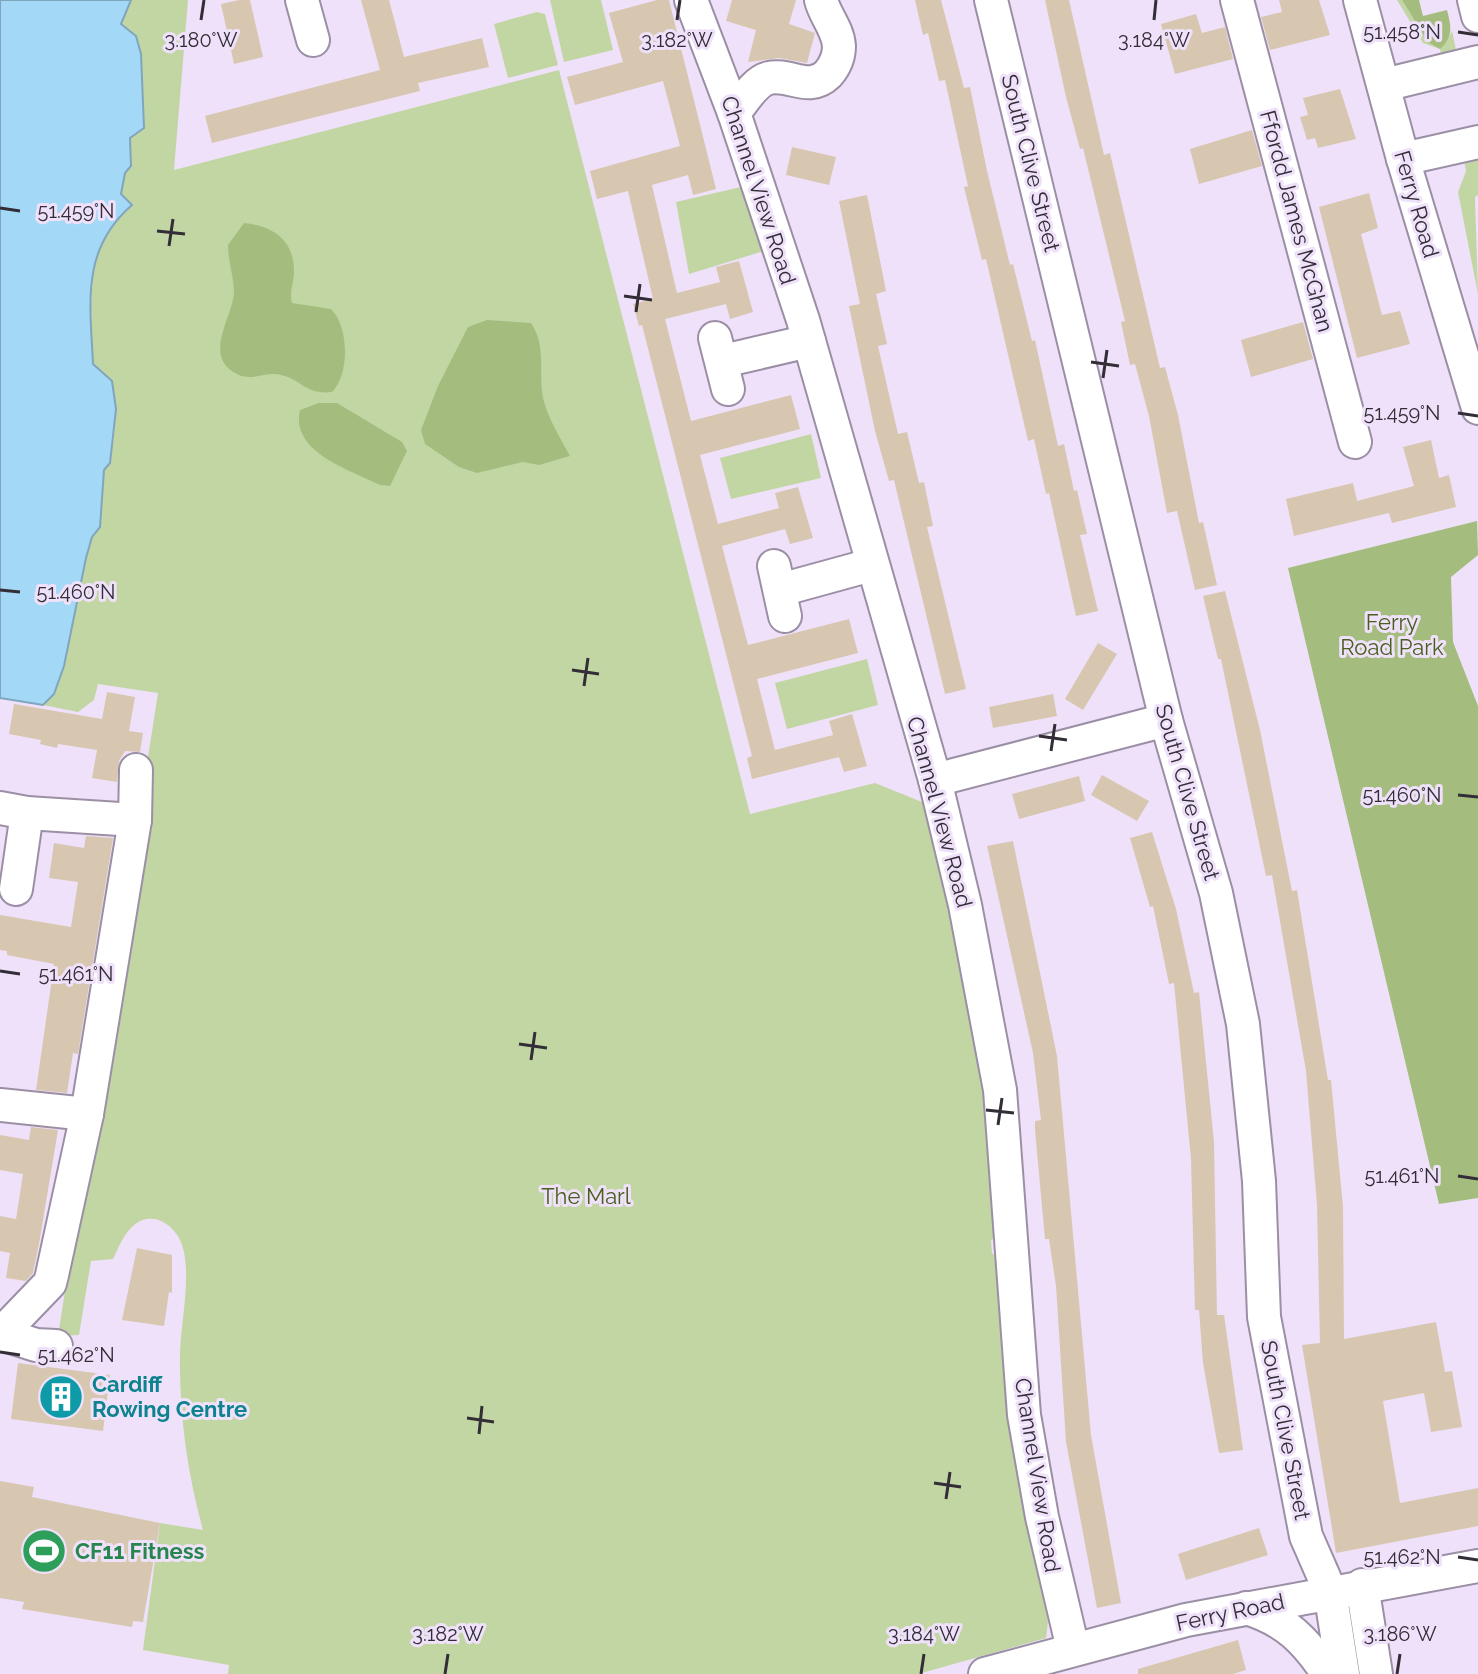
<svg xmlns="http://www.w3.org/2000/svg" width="1478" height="1674" font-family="Raleway,sans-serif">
<rect width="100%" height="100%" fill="#efe1fa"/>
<g fill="#c2d6a3">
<path d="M131 0H188L174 170 559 70 750 814 875 783 922 802 966 984 987 1112 997 1234 991 1241 992 1253 998 1258 1002 1356 1011 1438 1048 1622 1046 1638 918 1674H228L229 1665 143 1650 160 1523 203 1530C187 1472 179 1413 180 1353 181 1321 191 1279 183 1248 177 1225 151 1208 132 1227 123 1235 118 1249 113 1259L91 1261 79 1335 58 1336 158 693 98 684 94 700 78 712 43 705 54 694 64 666 86 558 92 537 100 527V489L104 470 110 463 114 436 116 409 93 364 91 303 95 254 112 222 131 205 121 194 125 173 131 165 129 138 144 127 141 54 136 36 121 24Z"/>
<polygon points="550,0 601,0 613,50 564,62"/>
<polygon points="1397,0 1402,0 1428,42 1446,43 1452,31 1456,50 1441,55 1440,49 1423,43"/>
<polygon points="537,12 545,14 558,65 508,78 494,24"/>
<polygon points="1478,157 1478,195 1475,197 1478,294 1458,192 1466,171 1464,160"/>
<polygon points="758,183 777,247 689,274 676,202"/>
<polygon points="811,434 821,478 731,499 720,458"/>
<polygon points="867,659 878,705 787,729 775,683"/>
</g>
<g fill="#a5bc7f">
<path d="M1402 0H1419L1423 16 1447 10C1451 26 1454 37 1440 49L1428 42Z"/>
<path d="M244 223C272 226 294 239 294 271 294 283 289 292 292 303L331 309C349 326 350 375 332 392 305 395 303 380 281 375 267 371 253 381 239 375 201 358 232 319 234 293 234 277 228 261 228 245Z"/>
<path d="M487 320 531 323C547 346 538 373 543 398 548 419 560 437 570 456L539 465 523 462 477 473 459 467 425 444 421 430 438 386 468 327Z"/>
<path d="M319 403H337L402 442 407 451 390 486 380 485C350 470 290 452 300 410Z"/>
<polygon points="1477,521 1478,555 1451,577 1453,642 1478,706 1478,1198 1439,1204 1288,568"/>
</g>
<path fill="#a3d8f7" stroke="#81a5bd" stroke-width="2" d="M0 0H131L121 24 136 36 141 54 144 128 130 138 131 166 125 173 121 194 132 205C81 249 90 302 93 364L112 381 116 409 110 463 104 470 100 527 92 537 86 558 64 666 54 694 43 705 0 698Z"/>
<g fill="#d7c7b0">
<polygon points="239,0 250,0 263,57 234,64 221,4"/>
<polygon points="361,0 389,0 404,57 482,38 489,67 418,83 420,91 212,143 205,116 380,70"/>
<polygon points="657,0 669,0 716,189 693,195 688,175 652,185 677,293 720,282 716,267 739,261 753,312 730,319 726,304 665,319 691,421 791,395 800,429 700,455 718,524 779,508 775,493 798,487 813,538 790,544 785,529 722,546 748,645 849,619 858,653 757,679 775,750 833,735 829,721 852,714 867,766 844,772 839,757 752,779 747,758 752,756 642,325 639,326 633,304 653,299 628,191 597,199 590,171 680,146 663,81 575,105 567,77 623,62 609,13"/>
<polygon points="732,0 796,0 789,24 815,33 807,63 779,58 748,62 756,30 726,21"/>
<polygon points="915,0 941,0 964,88 970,87 987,171 1010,265 1013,264 1032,341 1035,340 1058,446 1064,444 1074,491 1077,490 1087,534 1080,535 1098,611 1076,616 1049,493 1046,494 1034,439 1028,441 986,259 982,260 964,187 968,186 945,80 939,81 928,33 923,35"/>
<polygon points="1045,0 1069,0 1104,155 1110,153 1160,368 1165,367 1178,415 1199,523 1203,522 1217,585 1195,590 1177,511 1167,513 1149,416 1135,364 1130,365 1121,322 1125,321 1083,148 1080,149 1066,97"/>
<polygon points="1279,0 1319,0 1330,35 1270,50 1261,17 1282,12"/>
<polygon points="1196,14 1202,33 1225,27 1233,59 1175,74 1161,24"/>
<polygon points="1340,89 1356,139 1318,148 1315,138 1307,140 1300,117 1308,115 1303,98"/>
<polygon points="1252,130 1262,166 1199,184 1190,149"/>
<polygon points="792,147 836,157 829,185 786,175"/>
<polygon points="1369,193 1378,228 1361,234 1382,315 1400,311 1410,344 1357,358 1319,207"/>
<polygon points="867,195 886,291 876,294 887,344 878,346 898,434 907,432 919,483 924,482 933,526 927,527 966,689 945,694 894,480 889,481 875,431 849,306 860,304 839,201"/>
<polygon points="1303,322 1313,359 1251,377 1241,340"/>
<polygon points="1431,440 1439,478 1449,475 1456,507 1392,523 1389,513 1294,536 1286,499 1353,483 1357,501 1414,486 1403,447"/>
<polygon points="1225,591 1260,730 1292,891 1297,890 1328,1080 1331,1080 1343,1207 1344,1339 1436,1322 1445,1372 1452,1371 1462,1427 1431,1432 1424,1393 1383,1401 1400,1503 1478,1488 1478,1526 1336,1553 1302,1345 1320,1343 1317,1205 1306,1071 1272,875 1266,876 1221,659 1218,659 1203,596"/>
<polygon points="1098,643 1117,654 1083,710 1065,699"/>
<polygon points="107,692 135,697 129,731 143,733 140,752 125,751 119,761 117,782 92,778 97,750 58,744 57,748 40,744 41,740 9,734 14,704 102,719"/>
<polygon points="1053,694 1057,716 993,728 989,707"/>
<polygon points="1102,775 1149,801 1137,821 1091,795"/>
<polygon points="1079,776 1085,801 1019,819 1012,794"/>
<polygon points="1152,832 1176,909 1194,993 1199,992 1214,1142 1217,1315 1224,1315 1243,1450 1219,1453 1203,1363 1199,1310 1195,1310 1191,1159 1174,983 1169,984 1153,906 1150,907 1130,838"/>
<polygon points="86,836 113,838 78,1054 73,1053 67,1093 36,1090 54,964 7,955 7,951 0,950 0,915 71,927 78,882 49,878 54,843 84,848"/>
<polygon points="1013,841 1057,1056 1091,1435 1121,1603 1097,1608 1066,1442 1056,1286 1049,1239 1045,1239 1035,1130 1035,1121 1041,1120 1033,1053 987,846"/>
<polygon points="31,1127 58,1130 39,1244 33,1273 26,1281 6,1278 10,1253 0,1251 0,1216 16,1219 23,1174 0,1170 0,1135 29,1140"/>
<polygon points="137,1248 172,1255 172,1293 169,1292 164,1326 122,1320"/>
<polygon points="18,1363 110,1375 103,1431 11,1419"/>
<polygon points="0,1481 34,1487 32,1497 160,1523 143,1622 133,1621 132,1627 22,1609 24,1602 0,1598"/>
<polygon points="1259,1528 1268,1555 1186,1580 1178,1554"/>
<polygon points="1238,1640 1246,1670 1233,1674 1138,1674 1138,1669"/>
</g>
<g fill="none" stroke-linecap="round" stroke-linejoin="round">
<g stroke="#9b8fa5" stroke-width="36">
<g id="minor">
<polyline points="302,0 313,40"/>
<polyline points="691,0 734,113 803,320 935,780 965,905 1000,1090 1024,1415 1042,1517 1073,1649"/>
<polyline points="991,0 1166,720 1216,893 1243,1024 1259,1181 1264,1317 1306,1536 1330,1591 1343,1674"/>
<polyline points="1237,0 1355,442"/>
<polyline points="1360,0 1403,159 1478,408"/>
<polyline points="1474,0 1478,16"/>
<polyline points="1384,85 1478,62"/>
<path d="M734 113C743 102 755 81 769 78 790 73 809 93 828 74 835 66 839 56 839 46 838 29 825 16 821 0"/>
<polyline points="1403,159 1478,142"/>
<polyline points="715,338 728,389"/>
<polyline points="723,361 809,341"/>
<polyline points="774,566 785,616"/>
<polyline points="780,590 871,565"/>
<polyline points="935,780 1166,720"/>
<polyline points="0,808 27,813 135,820"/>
<polyline points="16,889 27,813"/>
<polyline points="0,1105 87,1114"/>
<polyline points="1,1334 36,1345 56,1346"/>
<polyline points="0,1335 50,1283 52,1275 87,1114 135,820 136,770"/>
<polyline points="1362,1585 1376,1674"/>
<path d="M1246 1608C1286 1620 1306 1641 1328 1674"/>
<polyline points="985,1674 1186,1620 1478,1566"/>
</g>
</g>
<use href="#minor" stroke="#fff" stroke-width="32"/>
</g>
<path fill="none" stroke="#322d36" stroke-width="3" d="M201 20 204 0M677 20 680 0M1154 20 1156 0M1458 32 1478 35M0 208 20 211M157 231 185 234M169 246 173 219M624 296 652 300M636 312 640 284M1091 362 1119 366M1103 378 1107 350M1458 413 1478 416M0 590 20 592M572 670 599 674M584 686 588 658M1039 736 1067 740M1051 751 1055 724M1458 795 1478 797M0 971 20 974M519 1044 547 1048M531 1060 535 1032M986 1110 1014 1113M998 1125 1002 1098M1458 1176 1478 1179M0 1352 20 1355M467 1418 494 1422M479 1434 482 1406M934 1483 961 1487M946 1499 950 1472M1458 1557 1478 1560M445 1674 448 1654M921 1674 924 1654M1397 1674 1400 1654"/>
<defs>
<g id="building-disc" transform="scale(2.3)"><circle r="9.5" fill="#0f9aa8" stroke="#efe1fa"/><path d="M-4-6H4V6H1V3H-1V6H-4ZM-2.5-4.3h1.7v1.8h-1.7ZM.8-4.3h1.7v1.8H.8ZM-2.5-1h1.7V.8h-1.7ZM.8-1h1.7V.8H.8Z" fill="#fff"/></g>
<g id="stadium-disc" transform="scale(2.3)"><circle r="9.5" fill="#2e9e5b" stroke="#efe1fa"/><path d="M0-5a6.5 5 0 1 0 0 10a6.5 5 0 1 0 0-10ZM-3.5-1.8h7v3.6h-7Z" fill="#fff"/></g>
</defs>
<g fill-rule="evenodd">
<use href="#building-disc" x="61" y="1397"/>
<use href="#stadium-disc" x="44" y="1551"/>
</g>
<g text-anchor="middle" stroke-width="6" stroke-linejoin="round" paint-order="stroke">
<g font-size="22" fill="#322d36" stroke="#efe1fa">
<text transform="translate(1031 163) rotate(76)" y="8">South Clive Street</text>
<text transform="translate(759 190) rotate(72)" y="8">Channel View Road</text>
<text transform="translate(1417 204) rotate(74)" y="8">Ferry Road</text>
<text transform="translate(1297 221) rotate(75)" y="8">Ffordd James McGhan</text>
<text transform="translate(1188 792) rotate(74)" y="8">South Clive Street</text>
<text transform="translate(940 812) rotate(75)" y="8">Channel View Road</text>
<text transform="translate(1286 1430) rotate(79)" y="8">South Clive Street</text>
<text transform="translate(1038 1475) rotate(81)" y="8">Channel View Road</text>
<text transform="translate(1230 1612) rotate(-12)" y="8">Ferry Road</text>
</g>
<g font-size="22" fill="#4a5e1d" stroke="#efe1fa">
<text x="1392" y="630">Ferry<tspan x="1392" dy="25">Road Park</tspan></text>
<text x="586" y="1204">The Marl</text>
</g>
<g font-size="22" font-weight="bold" fill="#0d838f" stroke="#efe1fa" text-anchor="start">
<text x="92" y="1392">Cardiff<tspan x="92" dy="25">Rowing Centre</tspan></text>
</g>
<g font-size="22" font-weight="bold" fill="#27864d" stroke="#efe1fa" text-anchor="start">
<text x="75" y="1559">CF11 Fitness</text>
</g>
</g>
<g font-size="20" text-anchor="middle" fill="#322d36" stroke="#efe1fa" stroke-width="6" stroke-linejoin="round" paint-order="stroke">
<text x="1402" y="39">51.458°N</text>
<text x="201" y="47">3.180°W</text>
<text x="677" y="47">3.182°W</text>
<text x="1154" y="47">3.184°W</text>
<text x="76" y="218">51.459°N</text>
<text x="1402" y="420">51.459°N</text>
<text x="76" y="599">51.460°N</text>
<text x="1402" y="802">51.460°N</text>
<text x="76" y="981">51.461°N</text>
<text x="1402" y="1183">51.461°N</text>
<text x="76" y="1362">51.462°N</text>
<text x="1402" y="1564">51.462°N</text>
<text x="448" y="1641">3.182°W</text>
<text x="924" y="1641">3.184°W</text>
<text x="1400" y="1641">3.186°W</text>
</g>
</svg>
